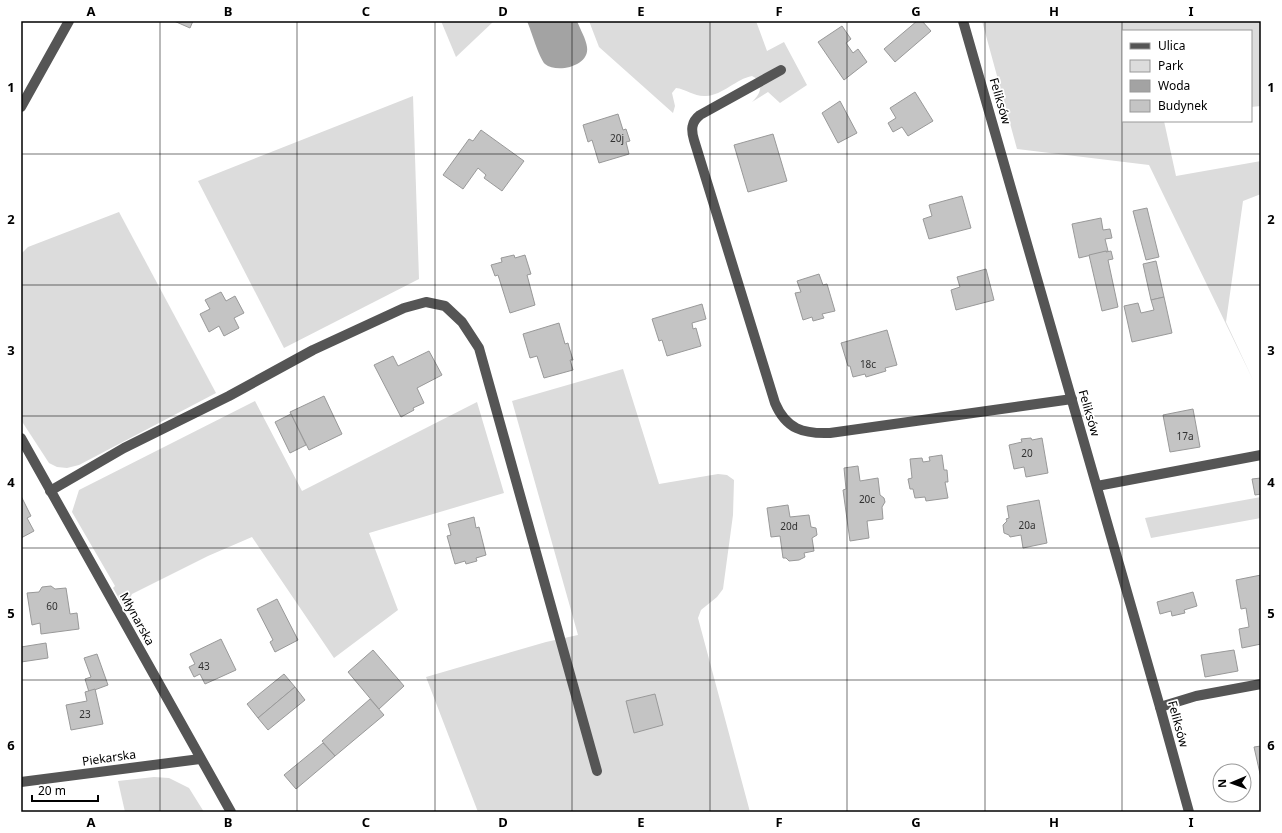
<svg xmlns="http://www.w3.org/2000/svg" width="1282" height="833" font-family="'Noto Sans',sans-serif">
<rect width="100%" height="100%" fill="#fff"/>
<g fill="#dcdcdc">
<polygon points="441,21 494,21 456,57"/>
<path d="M589 21H756L767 51 784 42 807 85 780 103 768 92 752 102C759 95 762 90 759 80L752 76C736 79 723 95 706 96 695 97 686 89 676 88L672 93 675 106 673 113 599 47Z"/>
<polygon points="982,21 1261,21 1261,106 1251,107 1251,31 1123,31 1123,121 1164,121 1176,176 1261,161 1261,194 1243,201 1226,322 1254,382 1149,165 1017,149"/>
<polygon points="413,96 419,279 284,348 198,181"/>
<polygon points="119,212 216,393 79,465 67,468 57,467 49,463 21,420 21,254 28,247"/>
<polygon points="623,369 659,484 718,474 727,475 734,480 733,515 723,589 717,597 701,610 698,618 750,812 478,812 426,677 546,642 578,635 512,401"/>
<polygon points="255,401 302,491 477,402 504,493 369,533 398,610 334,658 252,537 208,556 132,594 125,609 113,588 115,586 72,512 79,490"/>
<polygon points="1261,497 1261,518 1151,538 1145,518"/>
<polygon points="154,777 169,778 189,788 204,812 125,812 118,781"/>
</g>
<path fill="#a3a3a3" d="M527 21H577C580 29 586 39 587 47 590 66 557 74 545 64 539 58 531 30 527 21Z"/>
<g fill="#c4c4c4" stroke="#999">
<polygon points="174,21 193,21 190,28"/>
<polygon points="917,21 922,21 931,31 895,62 884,49"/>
<polygon points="842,26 851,39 846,43 853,53 858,49 867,62 844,80 818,42"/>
<polygon points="915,92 933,121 908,136 902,127 893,132 888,123 896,118 890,108"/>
<polygon points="840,101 857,133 838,143 822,113"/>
<polygon points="618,114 623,130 626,129 630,141 626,142 629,154 599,163 592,140 588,142 583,125"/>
<polygon points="481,130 524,161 502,191 484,178 486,175 478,168 463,189 443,175 469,139 473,141"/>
<polygon points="773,134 787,181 748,192 734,145"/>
<polygon points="962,196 971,228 929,239 923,219 932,216 929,205"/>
<polygon points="1147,208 1159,257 1146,260 1133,211"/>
<polygon points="1101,218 1103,230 1110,229 1112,238 1105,239 1108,251 1079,258 1072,224"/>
<polygon points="1106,251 1106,252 1111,251 1113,259 1108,260 1118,307 1102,311 1089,255"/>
<polygon points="514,255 515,258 525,255 531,274 527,275 535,305 510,313 498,275 495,276 491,265 502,262 501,258"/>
<polygon points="1156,261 1164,297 1151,300 1143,264"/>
<polygon points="986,269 994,300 956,310 951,290 960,287 957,277"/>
<polygon points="819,274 823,285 827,284 835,311 822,314 824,318 813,321 812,317 803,320 795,293 801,292 797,281"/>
<polygon points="221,292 226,301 235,296 244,313 234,318 239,328 224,336 219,326 209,332 200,314 210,309 205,300"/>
<polygon points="1164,297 1172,333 1132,342 1124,306 1138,303 1141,313 1154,310 1151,300"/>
<polygon points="702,304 706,319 692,323 693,329 696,328 701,346 667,356 662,340 659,341 652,319"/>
<polygon points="559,323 565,344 568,343 569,347 573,360 570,360 573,370 544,378 537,356 530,358 523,334"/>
<polygon points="887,330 897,365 885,368 886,371 866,377 865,374 853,377 850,366 848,366 841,343"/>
<polygon points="429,351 442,375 417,388 424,403 413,408 414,410 401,417 374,365 393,356 398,366"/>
<polygon points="324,396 342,434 309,450 290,412"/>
<polygon points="1193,409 1200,447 1170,452 1163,415"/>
<polygon points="291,414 306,445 290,453 275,422"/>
<polygon points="1031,438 1032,440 1042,438 1048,473 1026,477 1024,467 1014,469 1009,445 1022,442 1021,439"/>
<polygon points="942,455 944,470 947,470 948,482 945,482 948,498 926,501 925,497 915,498 913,489 910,489 908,479 912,478 910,459 922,458 923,462 930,461 929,457"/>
<polygon points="858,466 860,481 878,478 880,495 884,498 885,502 882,507 883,519 867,521 869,538 850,541 843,490 846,489 844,468"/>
<polygon points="1261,478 1261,494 1255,495 1252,479"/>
<polygon points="21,496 31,516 27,518 34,531 21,538"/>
<polygon points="1039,500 1047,543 1023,548 1021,535 1010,537 1009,535 1004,533 1003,525 1007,521 1006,519 1009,518 1007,506"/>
<polygon points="788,505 790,517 809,515 811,527 816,528 817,535 812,538 814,551 804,553 805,557 799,560 789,561 786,558 783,558 780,536 771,537 767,508"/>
<polygon points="474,517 476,528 479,527 486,555 476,558 477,561 466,564 465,561 455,564 447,536 451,535 448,524"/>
<polygon points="1261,575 1261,644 1242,648 1239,629 1249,627 1246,608 1241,609 1236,580"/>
<polygon points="51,586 55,589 66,588 70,614 77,613 79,629 41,634 40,623 32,625 27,593 39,592 42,587"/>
<polygon points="1193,592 1197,606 1184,610 1185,613 1172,616 1171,611 1160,614 1157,602"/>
<polygon points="277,599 298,640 275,652 270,642 273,640 257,609"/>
<polygon points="221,639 236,670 205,684 200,674 194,677 189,667 195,664 190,654"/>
<polygon points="46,643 48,658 21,662 21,647"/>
<polygon points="373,650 404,686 379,709 348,672"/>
<polygon points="1234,650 1238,671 1205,677 1201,655"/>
<polygon points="97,654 108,685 89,692 85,679 91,677 84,658"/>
<polygon points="284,674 295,687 258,718 247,704"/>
<polygon points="295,687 305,700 268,730 258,718"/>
<polygon points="95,689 103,724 71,730 66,705 87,701 85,692"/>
<polygon points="655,694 663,725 634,733 626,701"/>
<polygon points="370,699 384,715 335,756 322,741"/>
<polygon points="323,743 335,756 296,789 284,775"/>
<polygon points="1261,746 1261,778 1254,747"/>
</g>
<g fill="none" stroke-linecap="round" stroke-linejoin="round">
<g stroke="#555" stroke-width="10">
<polyline points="963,21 1160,707 1189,812"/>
<path d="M781 70 700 115C691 122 691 130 694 140L775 403C786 429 803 434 830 433L1072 399"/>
<polyline points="21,107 69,21"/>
<polyline points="21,438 231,812"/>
<polyline points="1097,486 1261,455"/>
<polyline points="50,491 124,448 229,396 313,350 404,308 426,302 445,306 462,322 479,348 597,771"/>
<polyline points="1160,707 1196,696 1261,684"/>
<polyline points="21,782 200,759"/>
</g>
</g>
<path fill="none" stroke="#000" stroke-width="1" stroke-opacity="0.55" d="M160 21V812M297 21V812M435 21V812M572 21V812M710 21V812M847 21V812M985 21V812M1122 21V812M21 154H1261M21 285H1261M21 416H1261M21 548H1261M21 680H1261"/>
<g text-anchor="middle" stroke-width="3.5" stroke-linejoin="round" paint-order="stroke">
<g font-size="10" fill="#313131">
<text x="617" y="142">20j</text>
<text x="868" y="368">18c</text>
<text x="1185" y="440">17a</text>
<text x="1027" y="457">20</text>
<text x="867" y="503">20c</text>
<text x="1027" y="529">20a</text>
<text x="789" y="530">20d</text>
<text x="52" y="610">60</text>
<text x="204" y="670">43</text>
<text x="85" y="718">23</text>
</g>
<g font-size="12" fill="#000" stroke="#fff">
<text transform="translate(1000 101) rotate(74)" y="4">Feliksów</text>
<text transform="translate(1089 413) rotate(74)" y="4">Feliksów</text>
<text transform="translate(137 619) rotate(61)" y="4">Młynarska</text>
<text transform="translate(1178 724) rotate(75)" y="4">Feliksów</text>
<text transform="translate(109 758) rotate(-8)" y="4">Piekarska</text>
</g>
</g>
<rect width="1282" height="833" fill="none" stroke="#ffffff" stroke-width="44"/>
<rect x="1122" y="30" width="130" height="92" fill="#ffffff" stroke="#999999"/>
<rect x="1130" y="43" width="20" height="6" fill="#555555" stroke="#999999"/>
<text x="1158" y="50" font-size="12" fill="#000000">Ulica</text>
<rect x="1130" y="60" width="20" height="12" fill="#dcdcdc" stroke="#999999"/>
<text x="1158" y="70" font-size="12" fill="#000000">Park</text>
<rect x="1130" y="80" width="20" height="12" fill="#a3a3a3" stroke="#999999"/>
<text x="1158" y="90" font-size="12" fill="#000000">Woda</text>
<rect x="1130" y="100" width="20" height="12" fill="#c4c4c4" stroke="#999999"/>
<text x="1158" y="110" font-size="12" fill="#000000">Budynek</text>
<g transform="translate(1232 783) rotate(268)"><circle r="19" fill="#ffffff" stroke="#999999"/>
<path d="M0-3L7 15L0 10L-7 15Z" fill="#000000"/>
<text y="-6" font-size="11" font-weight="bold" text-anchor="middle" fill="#000000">N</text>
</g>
<path d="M32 795v6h66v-6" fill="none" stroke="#000000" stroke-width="2"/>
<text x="38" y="795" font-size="12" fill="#000000" stroke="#ffffff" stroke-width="3" paint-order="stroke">20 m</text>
<rect x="22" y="22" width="1238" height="789" fill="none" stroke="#000" stroke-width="1.5"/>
<g font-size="13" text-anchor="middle" font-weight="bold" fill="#000">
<text x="91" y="16">A</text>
<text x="228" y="16">B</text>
<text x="366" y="16">C</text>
<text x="503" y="16">D</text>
<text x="641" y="16">E</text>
<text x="779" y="16">F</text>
<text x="916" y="16">G</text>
<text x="1054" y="16">H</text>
<text x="1191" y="16">I</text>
<text x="11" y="92">1</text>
<text x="1271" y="92">1</text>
<text x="11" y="224">2</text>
<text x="1271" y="224">2</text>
<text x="11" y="355">3</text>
<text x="1271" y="355">3</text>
<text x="11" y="487">4</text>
<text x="1271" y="487">4</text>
<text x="11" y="618">5</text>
<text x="1271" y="618">5</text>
<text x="11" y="750">6</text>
<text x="1271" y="750">6</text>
<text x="91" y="827">A</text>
<text x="228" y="827">B</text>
<text x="366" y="827">C</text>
<text x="503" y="827">D</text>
<text x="641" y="827">E</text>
<text x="779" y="827">F</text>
<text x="916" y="827">G</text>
<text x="1054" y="827">H</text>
<text x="1191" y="827">I</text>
</g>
</svg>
